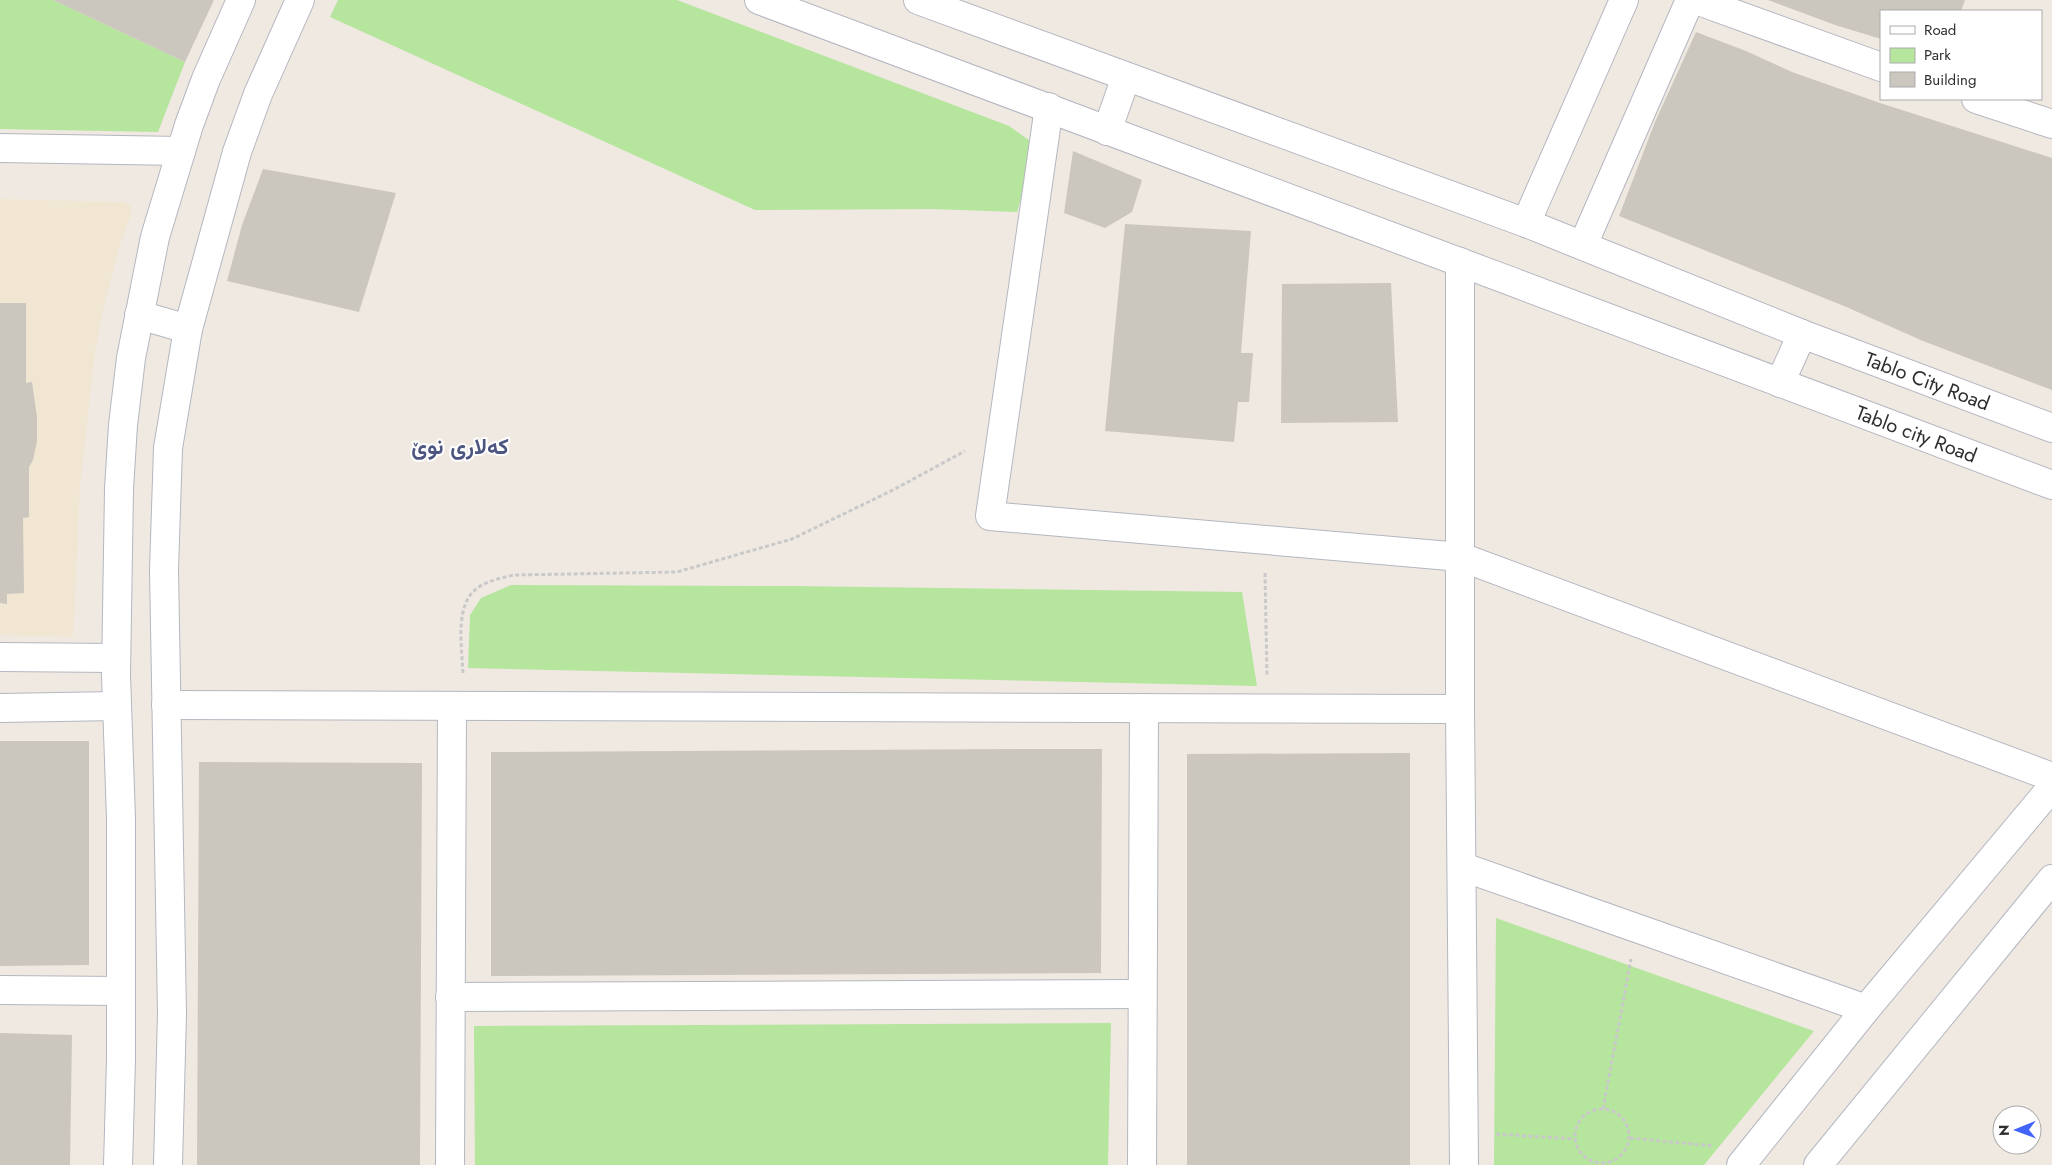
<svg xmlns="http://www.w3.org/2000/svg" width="2052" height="1165" font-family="Jost,Vazirmatn,sans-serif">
<rect width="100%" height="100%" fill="#efe9e1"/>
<polygon fill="#f0e6d1" points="0,199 124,202 131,207 130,217 120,245 104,304 94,358 80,487 73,637 0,635"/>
<g fill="#b6e59e">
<polygon points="0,0 53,0 185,62 158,132 0,129"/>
<polygon points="338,0 677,0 1009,126 1036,145 1017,212 932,209 755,210 330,17"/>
<polygon points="511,585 794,586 1242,592 1257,686 468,668 470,615 481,598"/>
<polygon points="1496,918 1814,1031 1704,1165 1494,1165"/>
<polygon points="1111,1023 1108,1165 475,1165 474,1026"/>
</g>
<g fill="#cbc7bf">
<polygon points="53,0 214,0 185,62"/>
<polygon points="1768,0 1965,0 1961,11 1881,11 1881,39 1835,25"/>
<polygon points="1696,32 1746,51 1792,72 1880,103 2052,158 2052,390 1923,341 1844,306 1619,216 1655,122"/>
<polygon points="1073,151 1142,180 1132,212 1105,228 1064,213"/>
<polygon points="263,169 396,193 359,312 227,281 242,225"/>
<polygon points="1125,224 1251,231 1241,353 1253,353 1249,402 1238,402 1234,442 1105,431"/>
<polygon points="1391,283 1398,422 1281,423 1282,284"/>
<polygon points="0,303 26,303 26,383 32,382 37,417 37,441 33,460 29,467 29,517 23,518 24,593 7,594 7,604 0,603"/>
<polygon points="0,741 89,741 89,965 0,966"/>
<polygon points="1013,749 1102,749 1101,973 491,976 491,752"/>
<polygon points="1410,753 1410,1165 1187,1165 1187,754"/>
<polygon points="199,762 422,763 420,1165 197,1165"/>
<polygon points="0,1033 72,1035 70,1165 0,1165"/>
</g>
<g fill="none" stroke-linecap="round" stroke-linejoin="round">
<g stroke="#b4b7c1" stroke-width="30">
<g id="street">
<polyline points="1696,0 1881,67"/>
<polyline points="1976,99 2052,124"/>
<polyline points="1049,107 990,516 1461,557 2052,777"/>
<polyline points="0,148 181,151"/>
<polyline points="1526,223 1624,0"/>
<polyline points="1583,245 1690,0"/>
<polyline points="1460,262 1460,709 1464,1165"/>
<polyline points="0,657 116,658"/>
<polyline points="166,705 1460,709"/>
<polyline points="0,708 117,706"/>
<polyline points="1463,867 1866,1009"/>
<polyline points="0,990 121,991"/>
<polyline points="450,997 1142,994"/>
<polyline points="450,1165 452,706"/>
<polyline points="1142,1165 1144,708"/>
</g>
</g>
<g stroke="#b4b7c1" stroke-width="30">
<g id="secondary">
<path id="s1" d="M759 0C1191 160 1621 323 2052 485"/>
<path id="s2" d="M918 0 1526 223 1802 334 2052 428"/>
<polyline points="1107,131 1126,77"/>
<polyline points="139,315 188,329"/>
<polyline points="1780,383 1802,334"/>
<polyline points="118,1165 121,1060 121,818 116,675 119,489 123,425 131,358 155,237 189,125 206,79 241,0"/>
<polyline points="168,1165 172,1014 164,570 168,448 188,329 237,152 258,94 300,0"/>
<polyline points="1741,1165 1866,1009 2052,787"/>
<polyline points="1818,1165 2052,879"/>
</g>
</g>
<g stroke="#c9c9c9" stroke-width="3" stroke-dasharray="4 2.5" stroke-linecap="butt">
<polyline points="1265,573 1267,676"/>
<path d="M463 673C462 650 455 608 474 591 484 581 501 578 514 575L677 572 792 539 893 490 965 451"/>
<circle cx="1602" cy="1136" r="27"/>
<polyline points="1603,1109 1631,959"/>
<polyline points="1496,1134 1575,1139"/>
<polyline points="1630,1138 1713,1146"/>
</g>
<use href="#street" stroke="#fff" stroke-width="28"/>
<use href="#secondary" stroke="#fff" stroke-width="28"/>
</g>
<g text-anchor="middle" stroke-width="4" stroke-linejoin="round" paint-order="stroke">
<g font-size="20" fill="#2e2e2e" stroke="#fff">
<text dy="7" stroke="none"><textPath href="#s2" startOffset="1079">Tablo City Road</textPath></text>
<text dy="7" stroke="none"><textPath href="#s1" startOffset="1236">Tablo city Road</textPath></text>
</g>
<g font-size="22" font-weight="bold" fill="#4d5680" stroke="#fff">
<text x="460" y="454">کەلاری نوێ</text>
</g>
</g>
<rect x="1880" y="10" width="162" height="90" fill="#ffffff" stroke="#ababab"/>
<rect x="1890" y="26" width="25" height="8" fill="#ffffff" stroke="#ababab"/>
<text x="1924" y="35" font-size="15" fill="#2e2e2e">Road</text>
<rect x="1890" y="48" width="25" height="15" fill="#b6e59e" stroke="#ababab"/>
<text x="1924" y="60" font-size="15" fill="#2e2e2e">Park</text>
<rect x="1890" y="72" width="25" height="15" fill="#cbc7bf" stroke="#ababab"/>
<text x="1924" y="85" font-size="15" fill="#2e2e2e">Building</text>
<g transform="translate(2017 1130) rotate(269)"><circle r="24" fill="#ffffff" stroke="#ababab"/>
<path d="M0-4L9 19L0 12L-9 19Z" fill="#4264fb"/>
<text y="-8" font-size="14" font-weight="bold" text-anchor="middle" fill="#2e2e2e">N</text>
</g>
</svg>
